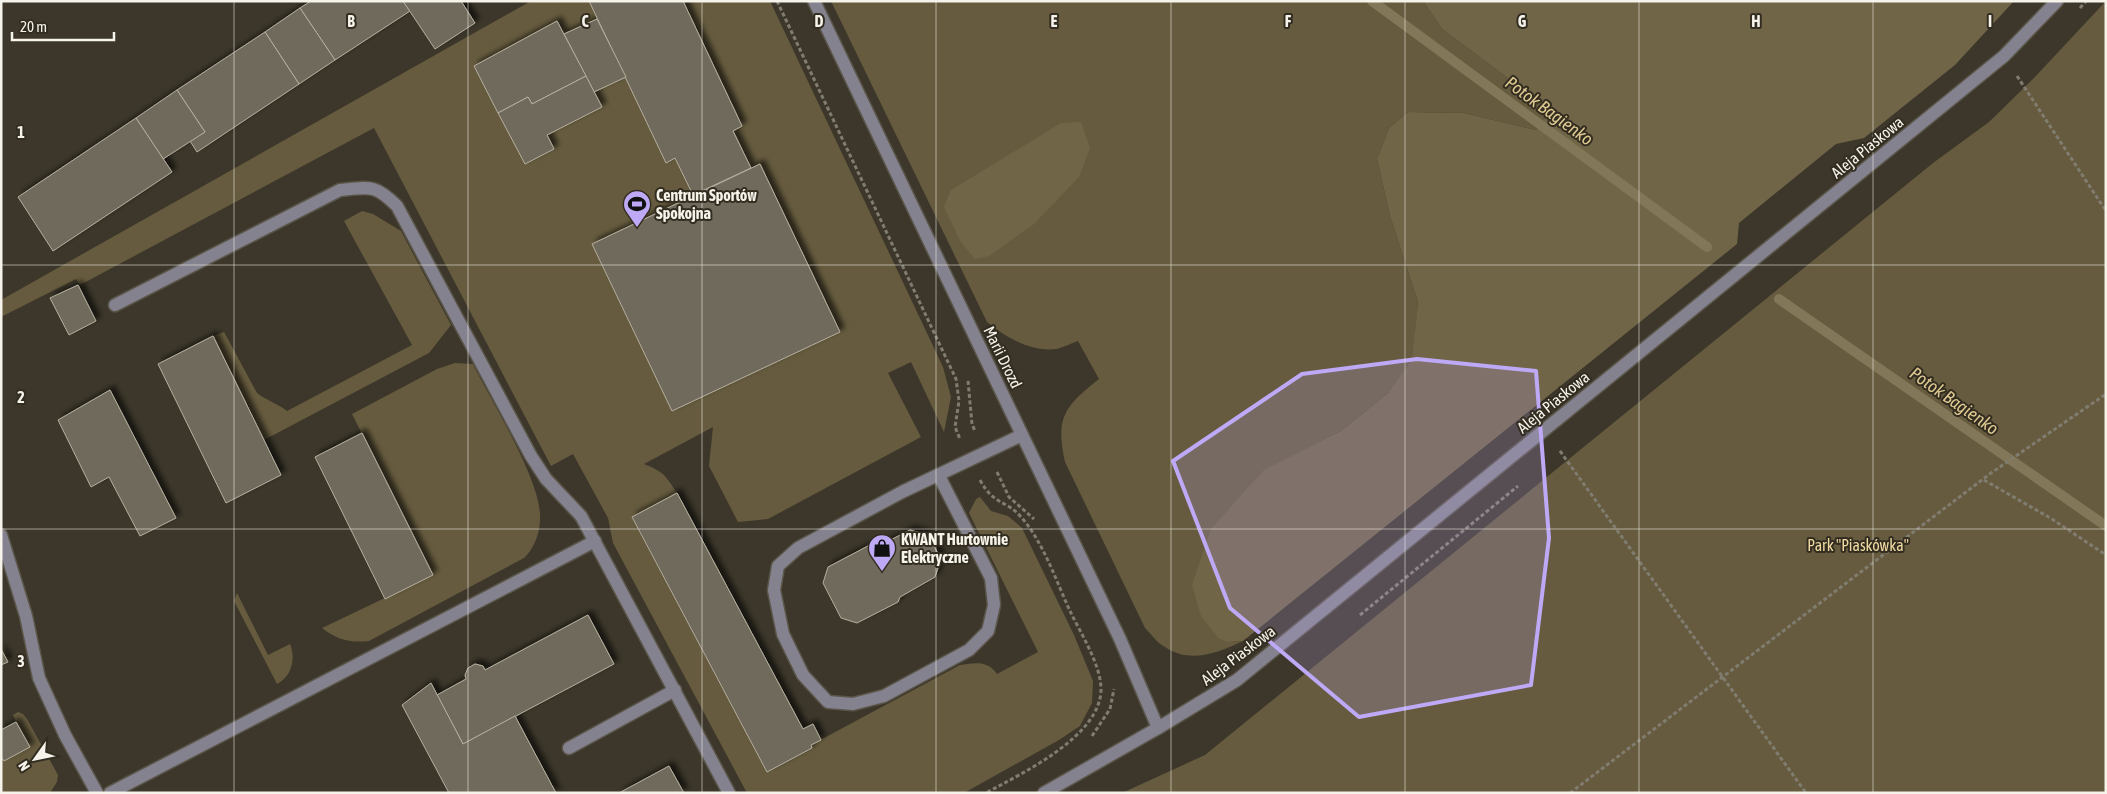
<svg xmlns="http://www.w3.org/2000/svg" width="2107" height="794" font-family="'Asap Condensed',sans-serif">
<defs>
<filter id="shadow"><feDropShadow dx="4.5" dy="-4.5" stdDeviation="2.5" flood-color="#0009"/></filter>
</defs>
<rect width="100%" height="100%" fill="#3c372a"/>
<g fill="#665b3e">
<path d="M531 1H770L943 367 951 397 944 432 911 362 888 373 921 437 768 519 738 522 709 466 713 427 644 464C664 472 665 475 677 493L632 518 767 772 812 748 811 745 960 665C976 663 987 660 997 674L1038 652 969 513 976 499 980 497 991 511 1008 516 1022 528 1074 635 1093 681 1092 703 1080 726 1059 740 964 793H747L613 543 608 518 573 454 551 466 374 128 80 285 76 279 1 317V300Z"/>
<path d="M831 1H1423L1442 29 1544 105 1545 118 1536 130 1464 113 1408 112 1389 128 1377 159 1390 216 1418 302 1413 360 1388 393 1341 431 1264 471 1227 642 1243 641C1218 653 1190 664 1165 647 1157 643 1151 634 1145 628L1065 462C1055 417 1065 406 1099 379L1078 341C1071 343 1063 348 1056 349 1030 352 1007 338 987 322Z"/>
<polygon points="2106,1 2106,793 1122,793 1205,755 1933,163 1989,122 2033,79"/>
<path d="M362 211 373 214 401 231 451 325 429 353 264 440 213 336 224 332 257 393C267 401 277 403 287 411L412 345 344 221Z"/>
<path d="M455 363 473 364C491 401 538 475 540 514 541 530 535 548 524 558L369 641C349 643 338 640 322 628L433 575 352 414 437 369Z"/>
<path d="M237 593 268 655 290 644C296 659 292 676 277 684L234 601Z"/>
<polygon points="18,712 23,714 27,719 58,775 57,782 50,793 1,793 1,757 4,761 29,747 13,715"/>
</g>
<g fill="#716548">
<polygon points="1423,1 2014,1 1955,65 1864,138 1836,144 1739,223 1737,244 1243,641 1227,642 1218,638 1201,616 1192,585 1211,529 1264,470 1341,431 1388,393 1412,360 1418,302 1390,216 1377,159 1389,128 1408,112 1464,113 1536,130 1545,118 1544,105 1442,29"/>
<polygon points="1081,122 1090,148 1079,177 1034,224 989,256 975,259 960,241 944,207 951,190 1061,123"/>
</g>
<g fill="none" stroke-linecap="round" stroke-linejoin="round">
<g stroke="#837759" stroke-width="10">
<polyline points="1372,1 1707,247"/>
<polyline points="1779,299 2106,526"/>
</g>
</g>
<g fill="#6f6a5c" stroke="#b5af9f" filter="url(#shadow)">
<polygon points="311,1 403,1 410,11 335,60 300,8"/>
<polygon points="403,1 461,1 475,23 435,49"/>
<polygon points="589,1 683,1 742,126 733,131 751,168 693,195 675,158 666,163"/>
<polygon points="300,8 335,60 299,84 265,32"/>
<polygon points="597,19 626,77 594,92 564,34"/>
<polygon points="557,21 586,76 532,104 528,97 498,113 474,66"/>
<polygon points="265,32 299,84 197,152 190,141 205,132 177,90"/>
<polygon points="586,76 602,107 547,135 554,149 525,164 498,113 528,97 532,104"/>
<polygon points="177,90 205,132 163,159 136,118"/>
<polygon points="136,118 172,172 53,251 18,197"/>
<polygon points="760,164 840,332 672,411 592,244"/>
<polygon points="78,285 96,321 69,335 50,298"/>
<polygon points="213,336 281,475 226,503 158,364"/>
<polygon points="110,390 176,518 140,536 109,477 91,487 58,420"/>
<polygon points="362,433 433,575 385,599 315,457"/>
<polygon points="677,493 803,729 813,724 821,740 811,745 812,748 767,772 632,517"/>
<polygon points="910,530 928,535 941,559 935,577 900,597 898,602 857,623 841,618 823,583 828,567 868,546 875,548"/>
<polygon points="588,615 614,664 463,744 437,695 466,679 465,675 468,668 475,664 483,666 485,670"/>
<polygon points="1,649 8,662 1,665"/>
<polygon points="431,683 463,744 515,716 556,793 449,793 402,705"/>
<polygon points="16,722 30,747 4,761 1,757 1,730"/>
<polygon points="669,766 684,793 619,793"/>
</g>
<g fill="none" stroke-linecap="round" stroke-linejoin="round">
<g stroke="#5a5549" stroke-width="15">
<g id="minor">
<polyline points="814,1 1120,639 1158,728"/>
<path d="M115 305 340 190C370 187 375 184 397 206L531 456 546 479 581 516 729 793"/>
<polyline points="939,476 991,578 994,605 988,631 969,650 884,696 853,704 828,702 803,675 783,634 774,590 778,566 798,548 902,492 1022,435"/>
<polyline points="1,535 26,616 39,678 65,735 97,793"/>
<polyline points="569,748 675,690"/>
<polyline points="110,793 595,541"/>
<polyline points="1044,793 1158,728 1237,680 2004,56 2057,1"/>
</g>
</g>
<g stroke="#807c70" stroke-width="3" stroke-dasharray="4 2.5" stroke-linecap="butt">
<polyline points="777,1 956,379 959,401 955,427 960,439"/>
<polyline points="2080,8 2086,1"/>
<polyline points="2017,76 2106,211"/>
<polyline points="968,381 972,424 975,431"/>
<polyline points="1560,451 1806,793"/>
<polyline points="997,472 1009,497 1034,519"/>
<path d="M980 480C994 506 1007 500 1021 517 1044 543 1056 581 1070 611 1081 634 1100 663 1101 688 1102 736 1022 773 986 793"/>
<polyline points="1984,480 2052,519 2106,555"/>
<polyline points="1360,615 1518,486"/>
<polyline points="1092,736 1110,709 1114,689"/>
<polyline points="1570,793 1991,473 2106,394"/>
</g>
<use href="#minor" stroke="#85828f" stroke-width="12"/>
</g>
<path fill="#bda9f5" fill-opacity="0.2" stroke="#bda9f5" stroke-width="4" stroke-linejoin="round" d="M1417 359 1536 371 1549 538 1531 685 1359 717 1230 608 1173 461 1302 374Z"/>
<path fill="none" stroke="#f6f3eb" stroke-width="1" stroke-opacity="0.55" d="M234 1V793M468 1V793M702 1V793M936 1V793M1171 1V793M1405 1V793M1639 1V793M1873 1V793M1 265H2106M1 529H2106"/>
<defs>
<g id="stadium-pin" transform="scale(1.4375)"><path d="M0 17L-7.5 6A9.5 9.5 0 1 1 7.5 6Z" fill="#bda9f5" stroke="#322d20"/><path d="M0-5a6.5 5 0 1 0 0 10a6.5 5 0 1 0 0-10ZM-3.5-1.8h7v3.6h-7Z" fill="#111"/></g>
<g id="shop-pin" transform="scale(1.4375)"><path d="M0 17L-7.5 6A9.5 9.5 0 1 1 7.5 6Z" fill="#bda9f5" stroke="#322d20"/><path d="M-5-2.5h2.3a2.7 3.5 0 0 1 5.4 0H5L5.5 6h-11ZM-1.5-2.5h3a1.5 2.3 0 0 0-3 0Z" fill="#111"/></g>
</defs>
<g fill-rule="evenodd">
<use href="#stadium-pin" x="637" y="204"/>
<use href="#shop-pin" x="882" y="548"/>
</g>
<g text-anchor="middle" stroke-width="4" stroke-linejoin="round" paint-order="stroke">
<g font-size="16" fill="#f6f3eb" stroke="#322d20">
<text transform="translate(1867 147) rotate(-39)" y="6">Aleja Piaskowa</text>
<text transform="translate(1003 357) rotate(64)" y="6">Marii Drozd</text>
<text transform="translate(1553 402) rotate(-39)" y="6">Aleja Piaskowa</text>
<text transform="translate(1238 655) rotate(-37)" y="6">Aleja Piaskowa</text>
</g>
<g font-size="16" font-weight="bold" fill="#f6f3eb" stroke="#322d20" text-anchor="start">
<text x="656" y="201">Centrum Sportów<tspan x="656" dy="18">Spokojna</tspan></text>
<text x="901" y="545">KWANT Hurtownie<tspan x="901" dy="18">Elektryczne</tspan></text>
</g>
<g font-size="16" fill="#f0daa2" stroke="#322d20">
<text x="1858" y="551">Park "Piaskówka"</text>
</g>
<g font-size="18" font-style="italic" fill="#dfc992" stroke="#322d20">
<text transform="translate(1549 111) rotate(36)" y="6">Potok Bagienko</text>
<text transform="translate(1954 401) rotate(35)" y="6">Potok Bagienko</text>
</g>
</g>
<g font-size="16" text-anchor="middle" font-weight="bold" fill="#f6f3eb" stroke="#322d20" stroke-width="4" stroke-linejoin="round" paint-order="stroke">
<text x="351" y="27">B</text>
<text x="585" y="27">C</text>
<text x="819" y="27">D</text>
<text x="1054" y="27">E</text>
<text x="1288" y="27">F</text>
<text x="1522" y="27">G</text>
<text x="1756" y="27">H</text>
<text x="1990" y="27">I</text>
<text x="21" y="138">1</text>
<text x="21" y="403">2</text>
<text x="21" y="667">3</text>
</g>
<rect width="2107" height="794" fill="none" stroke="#f6f3eb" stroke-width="5"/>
<g transform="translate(35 759) rotate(237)" stroke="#322d20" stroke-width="4" paint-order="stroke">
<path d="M0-4L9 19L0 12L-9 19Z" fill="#f6f3eb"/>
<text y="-8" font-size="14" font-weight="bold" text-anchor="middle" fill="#f6f3eb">N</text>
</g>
<path d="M12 32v8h102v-8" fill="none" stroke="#f6f3eb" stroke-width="2.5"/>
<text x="20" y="32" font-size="15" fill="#f6f3eb" stroke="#322d20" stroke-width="4" paint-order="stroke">20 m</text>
</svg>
